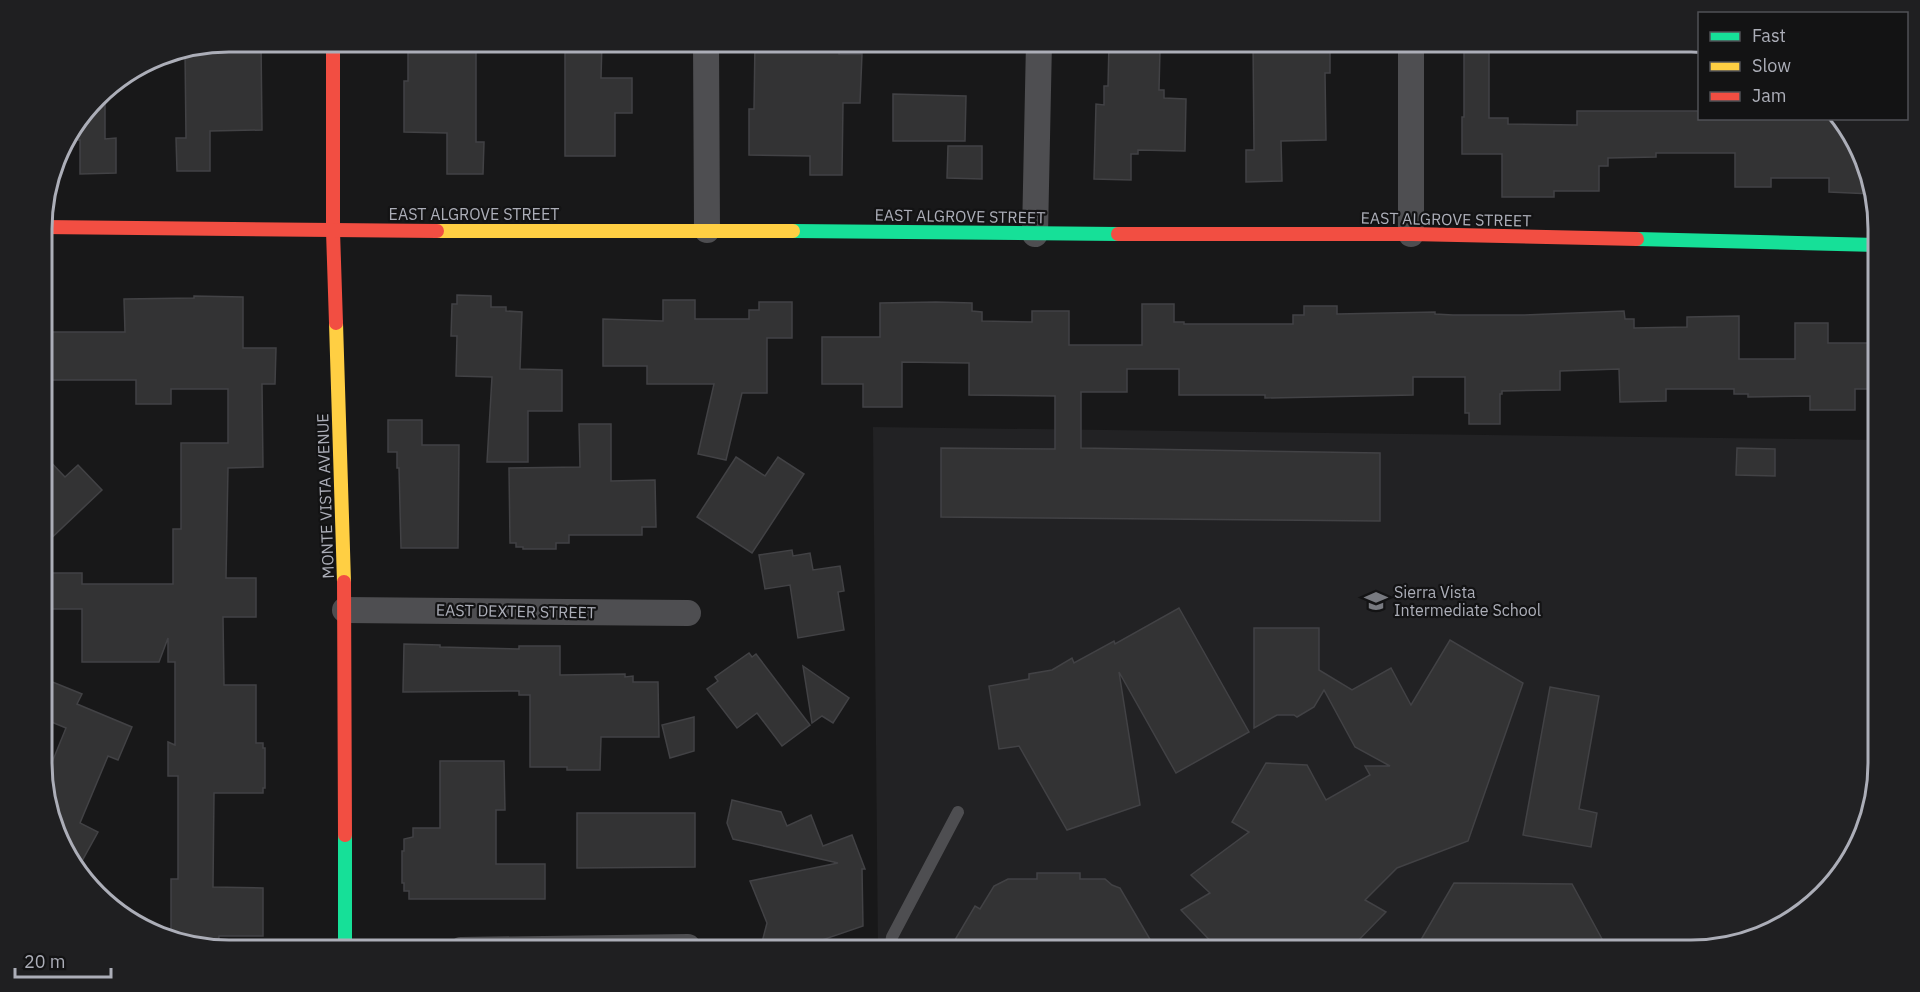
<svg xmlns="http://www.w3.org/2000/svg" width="1920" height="992" font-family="'IBM Plex Sans',sans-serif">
<rect width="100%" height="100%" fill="#181819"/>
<polygon fill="#222224" points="873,427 1877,440 1878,762 1858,846 1794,919 1702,950 878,950"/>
<g fill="#333334" stroke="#424245" stroke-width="1.5">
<polygon points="230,42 261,42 262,130 210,131 210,171 177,171 176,138 186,138 185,51"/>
<polygon points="408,42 476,42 476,142 484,142 483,174 447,174 447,133 404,132 404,81 408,81"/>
<polygon points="565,42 602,42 601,78 632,78 632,113 615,113 615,156 565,156"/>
<polygon points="755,42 839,42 839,54 862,54 860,103 843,103 842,175 810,175 810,156 749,155 749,109 754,109"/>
<polygon points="1109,42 1155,42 1155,50 1160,50 1159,90 1164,90 1164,98 1186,99 1185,151 1138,150 1138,154 1131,154 1131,180 1094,179 1096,104 1104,105 1104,86 1108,86"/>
<polygon points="1253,42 1330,42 1330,73 1325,73 1326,140 1281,141 1282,181 1246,182 1246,150 1254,150"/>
<polygon points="1464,42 1489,42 1489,118 1508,118 1508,124 1577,125 1577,111 1700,111 1700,118 1838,118 1842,122 1842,135 1850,135 1872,194 1829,192 1829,178 1771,178 1771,187 1735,187 1735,153 1656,153 1656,157 1608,158 1608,166 1599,166 1599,191 1554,191 1554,197 1502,197 1502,154 1462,154 1462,117 1464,117"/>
<polygon points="105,90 105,139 116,138 116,173 80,174 80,140 67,140"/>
<polygon points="893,94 966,96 965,141 893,141"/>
<polygon points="948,146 982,146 982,179 947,178"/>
<polygon points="457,295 491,296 491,307 506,307 506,311 522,312 520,369 562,370 562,411 528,411 528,462 487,462 492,377 456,376 457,336 451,336 452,304 457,304"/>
<polygon points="194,296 243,297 243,348 276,348 275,384 262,384 263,467 228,468 226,578 256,578 256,617 223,617 224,685 256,685 256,743 263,743 263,748 265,748 265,788 263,788 263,793 214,793 213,887 263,888 263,936 219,936 218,947 171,936 171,879 178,879 178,776 168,776 168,742 175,745 175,662 168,662 168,638 159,662 82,662 82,609 47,609 47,573 82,573 82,584 173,584 173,529 181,529 181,443 228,443 228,389 171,389 171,404 136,404 136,380 43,380 43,332 125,332 124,299 194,298"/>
<polygon points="663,300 695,300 695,319 749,319 749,310 759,310 759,302 792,302 792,338 767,338 767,393 742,393 726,460 698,454 714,384 647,384 647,366 603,366 603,319 663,321"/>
<polygon points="936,302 972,303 972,311 982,312 982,321 1032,322 1032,311 1069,311 1069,345 1142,345 1142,304 1174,304 1174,322 1184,322 1184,324 1293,324 1293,315 1304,315 1304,306 1337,306 1337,314 1435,312 1435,314 1453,315 1523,315 1624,311 1625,319 1634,319 1634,328 1687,327 1687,317 1739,316 1739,359 1795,359 1795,323 1828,323 1828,343 1877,343 1877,389 1855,389 1855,410 1810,410 1810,396 1748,397 1748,394 1734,394 1734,389 1666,389 1666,401 1620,402 1619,369 1560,371 1560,390 1502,391 1502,394 1500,394 1500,424 1469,424 1469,413 1465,413 1465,377 1413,377 1413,395 1265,398 1265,395 1179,395 1179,369 1127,369 1127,392 1081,392 1081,448 1380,453 1380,521 941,517 941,448 1055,449 1055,396 969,395 969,363 902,362 902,407 863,407 863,384 822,384 822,337 880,337 880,303"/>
<polygon points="388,420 422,420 422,445 459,445 458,548 401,548 399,468 397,468 397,452 388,452"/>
<polygon points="579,424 611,424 611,481 655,480 656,527 642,527 642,535 569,535 569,543 556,543 556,549 523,549 523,547 516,547 516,543 510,543 509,468 580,467"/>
<polygon points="1737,448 1775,449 1775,476 1736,475"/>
<polygon points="43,454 65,477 78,465 102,490 43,546"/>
<polygon points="736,457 765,476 778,457 804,474 752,553 697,517"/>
<polygon points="792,550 793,556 810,553 813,570 840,566 844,591 838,592 844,630 798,638 790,585 765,589 759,555"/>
<polygon points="1179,608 1249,732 1176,773 1119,672 1140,805 1067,830 1019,746 999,749 989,686 1029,679 1029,674 1052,670 1072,658 1074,663 1114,641 1115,644"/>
<polygon points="1254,628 1319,628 1319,670 1352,690 1391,668 1411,705 1450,640 1523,683 1468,841 1397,868 1365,900 1386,912 1349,950 1319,950 1313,945 1300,950 1268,950 1254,944 1248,950 1219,950 1181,910 1210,893 1191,875 1249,832 1232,822 1266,763 1307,765 1326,800 1370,775 1365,766 1390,766 1355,747 1324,690 1314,707 1297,717 1294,715 1277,715 1254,728"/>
<polygon points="404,644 440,645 440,647 519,649 519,646 560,646 560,675 625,674 625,677 633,676 633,682 658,682 659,737 601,737 600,770 567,770 567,767 530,767 530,695 519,695 519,691 403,692"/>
<polygon points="749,653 752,657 756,654 810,725 782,746 757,713 737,728 707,689 718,681 715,677"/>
<polygon points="803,666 849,698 833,723 822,716 812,723"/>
<polygon points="50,681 82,694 77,704 132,727 118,760 108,756 80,823 98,832 77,870 74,867 44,787 44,782 66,728 44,719 43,696"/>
<polygon points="1550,687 1599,696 1579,809 1597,813 1591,847 1523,835"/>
<polygon points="694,717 694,751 670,758 662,725"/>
<polygon points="440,761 504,761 505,810 496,810 496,864 545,864 545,899 409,899 409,891 404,891 404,883 402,883 402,851 404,851 404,839 413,837 413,828 440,828"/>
<polygon points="732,800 781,812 787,826 811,815 823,846 852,835 865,869 862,869 863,926 819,941 816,950 760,950 767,923 750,881 838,863 733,839 727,823"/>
<polygon points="577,813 695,813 695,867 577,868"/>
<polygon points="1037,873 1080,873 1080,879 1105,879 1112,885 1120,888 1151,941 1136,950 949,950 975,906 980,909 994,886 1008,879 1037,879"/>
<polygon points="1454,883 1572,884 1608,950 1415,950"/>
</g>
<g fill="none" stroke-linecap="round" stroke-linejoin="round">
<polyline stroke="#4e4e51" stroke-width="12" points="890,950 892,937 958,812"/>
<g stroke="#4e4e51" stroke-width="26">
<polyline points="706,42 707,230"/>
<polyline points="1411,42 1411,234"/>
<polyline points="1035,234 1039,42"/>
<polyline points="345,610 688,613"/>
<polyline points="461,950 688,947"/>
</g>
<g stroke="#16e098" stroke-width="14">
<polyline points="793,231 1118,234"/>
<polyline points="1637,239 1877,245"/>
<polyline points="345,835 345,950"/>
</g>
<g stroke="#ffcf43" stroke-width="14">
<polyline points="437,231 793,231"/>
<polyline points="336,323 344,582"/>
</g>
<g stroke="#f24e42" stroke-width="14">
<polyline points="333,42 333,231 336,323"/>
<polyline points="42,227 437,231"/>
<polyline points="1118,234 1411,234 1637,239"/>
<polyline points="344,582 345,835"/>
</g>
</g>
<defs>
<g id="school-bare" transform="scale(1.8)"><path d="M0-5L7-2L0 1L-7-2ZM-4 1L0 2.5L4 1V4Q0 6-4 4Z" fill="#787a80" stroke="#131314" stroke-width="2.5" paint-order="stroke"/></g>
</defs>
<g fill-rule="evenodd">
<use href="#school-bare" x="1376" y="601"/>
</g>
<g text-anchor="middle" stroke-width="4.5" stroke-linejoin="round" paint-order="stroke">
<g font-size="16" fill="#acaeb8" stroke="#131314">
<text x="474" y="220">EAST ALGROVE STREET</text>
<text transform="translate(960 216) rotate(1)" y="6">EAST ALGROVE STREET</text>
<text transform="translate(1446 219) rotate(1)" y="6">EAST ALGROVE STREET</text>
<text transform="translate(325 496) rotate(-92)" y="6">MONTE VISTA AVENUE</text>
<text transform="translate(516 611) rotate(1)" y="6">EAST DEXTER STREET</text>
</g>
<g font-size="16" fill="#acaeb8" stroke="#131314" text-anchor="start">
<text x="1394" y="598">Sierra Vista<tspan x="1394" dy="18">Intermediate School</tspan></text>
</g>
</g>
<path d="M0 0H1920V992H0ZM229 52H1691A177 177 0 0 1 1868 229V763A177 177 0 0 1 1691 940H229A177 177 0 0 1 52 763V229A177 177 0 0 1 229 52Z" fill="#1f1f21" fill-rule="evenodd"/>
<path fill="none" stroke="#acaeb8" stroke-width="3" d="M229 52H1691A177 177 0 0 1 1868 229V763A177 177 0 0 1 1691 940H229A177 177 0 0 1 52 763V229A177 177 0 0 1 229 52Z"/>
<rect x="1698" y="12" width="210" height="108" fill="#131314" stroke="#505156" stroke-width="1.5"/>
<rect x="1710" y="32" width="30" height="9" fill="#16e098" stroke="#505156" stroke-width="1.5"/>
<text x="1752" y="42" font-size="18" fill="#acaeb8">Fast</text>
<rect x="1710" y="62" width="30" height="9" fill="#ffcf43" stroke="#505156" stroke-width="1.5"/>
<text x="1752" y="72" font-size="18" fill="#acaeb8">Slow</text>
<rect x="1710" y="92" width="30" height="9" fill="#f24e42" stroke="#505156" stroke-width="1.5"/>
<text x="1752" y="102" font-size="18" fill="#acaeb8">Jam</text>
<path d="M15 968v9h96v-9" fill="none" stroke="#acaeb8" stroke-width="3"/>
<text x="24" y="968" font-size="18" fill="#acaeb8" stroke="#131314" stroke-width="4.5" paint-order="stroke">20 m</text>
</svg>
